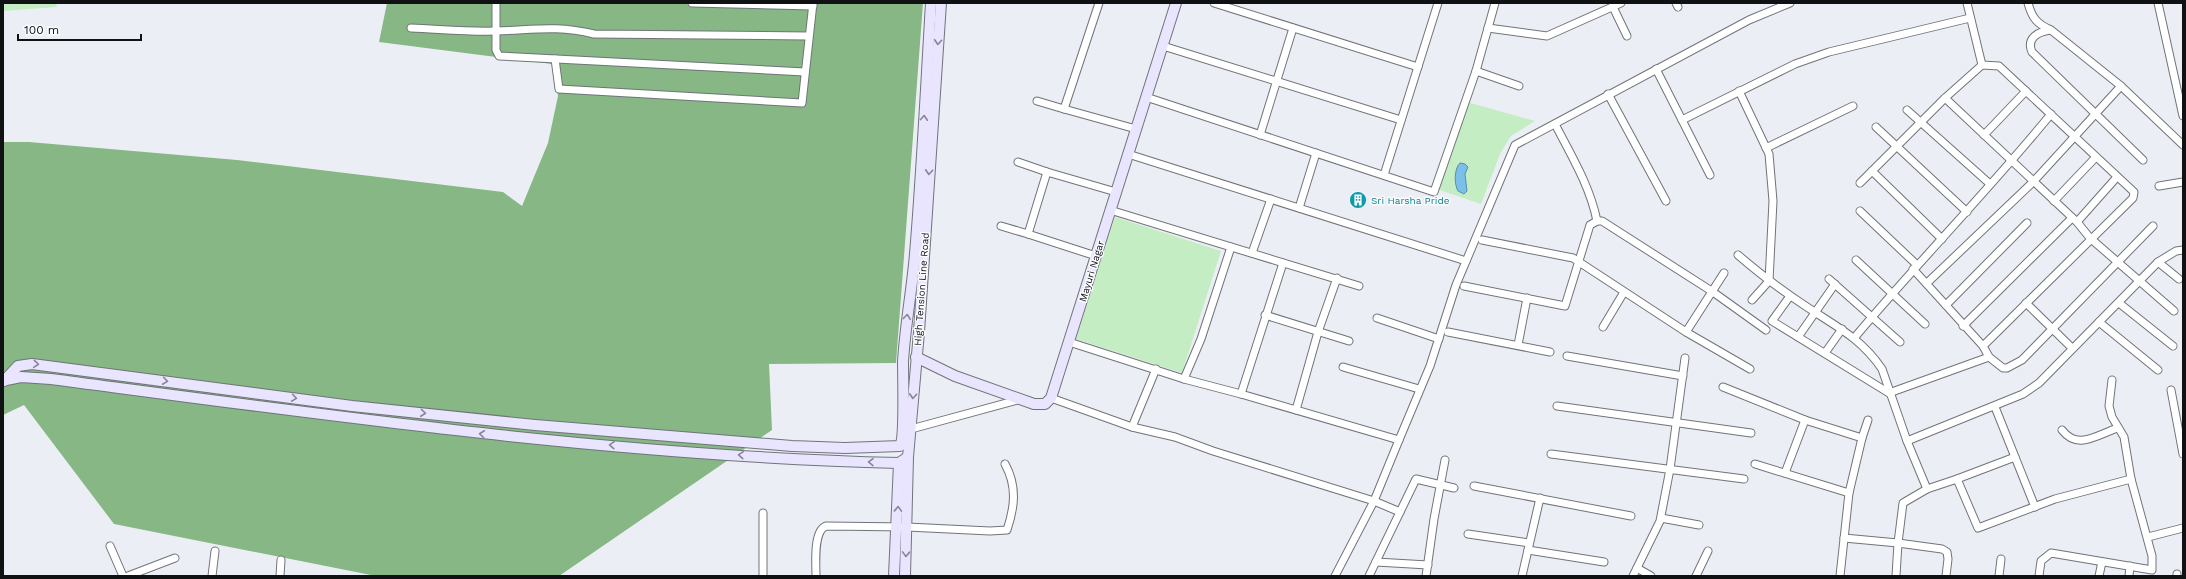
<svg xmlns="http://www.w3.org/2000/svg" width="2186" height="579" font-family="'Work Sans',sans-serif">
<rect width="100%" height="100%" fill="#ebeff5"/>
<g fill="#c5edc3">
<polygon points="3,3 56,3 57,7 3,11"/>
<polygon points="1467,102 1535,121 1511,136 1500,154 1481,204 1437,189"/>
<polygon points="1115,217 1221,251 1182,373 1076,339"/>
</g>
<polygon fill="#86b784" points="387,3 923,3 896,363 769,364 772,430 559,576 376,576 114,524 24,405 3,415 3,142 29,142 237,160 503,192 522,206 548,143 558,96 552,64 379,42"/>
<path fill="#7bc0e9" stroke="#5b8ca9" d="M1460 163 1465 164 1468 167 1465 174 1467 191 1464 194 1458 191C1454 184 1454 169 1460 163Z"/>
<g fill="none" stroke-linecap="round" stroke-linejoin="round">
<g stroke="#707479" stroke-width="9">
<g id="street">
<polyline points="496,3 496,50 499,56 805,72"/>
<polyline points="692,3 813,6"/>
<polyline points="1099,3 1064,109 1136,129"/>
<polyline points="1214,3 1418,67"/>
<polyline points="1676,3 1678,7"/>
<polyline points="1967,3 1982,65"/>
<path d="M2028 3C2032 18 2037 24 2051 30L2121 86 2183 145"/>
<polyline points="2158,3 2183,116"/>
<polyline points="1613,7 1627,36"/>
<path d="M411 28C439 29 468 32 496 31 534 30 556 25 594 34L808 36"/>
<polyline points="1488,28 1547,36 1621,3"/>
<path d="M2050 30C2038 32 2026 38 2032 52L2143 160"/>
<polyline points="1163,46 1401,120"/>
<polyline points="555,59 559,89 802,103 813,3"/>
<polyline points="1656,69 1710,175"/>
<polyline points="1476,71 1519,86"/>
<polyline points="1739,91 1769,154 1773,201 1769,281 1752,300"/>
<polyline points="1608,94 1666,201"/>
<polyline points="1146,97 1434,192 1476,71 1495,3"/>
<polyline points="1945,98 2077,222 2090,238 2174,311"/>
<polyline points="1037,101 1064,109"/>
<polyline points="1907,110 1990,184"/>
<polyline points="1682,120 1795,64 1829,52 1970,18"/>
<path d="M1555 124C1571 155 1590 186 1597 221"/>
<polyline points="1876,127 1967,212"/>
<polyline points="1260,135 1293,28"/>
<polyline points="1984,135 2026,91"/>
<polyline points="1766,148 1853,106"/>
<polyline points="1128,154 1466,261"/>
<polyline points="1018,162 1047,172"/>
<polyline points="1872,171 1942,239"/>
<polyline points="1384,175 1438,3"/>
<polyline points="1860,183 1945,98 1982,65 1999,66 2134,192 2133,198 1983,346"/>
<polyline points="2159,186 2183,182"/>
<polyline points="2054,201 2096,157"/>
<polyline points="1299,208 1316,153"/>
<polyline points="1110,210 1359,286"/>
<polyline points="1860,211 1917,265"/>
<polyline points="2077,222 2117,177"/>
<polyline points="1001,226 1028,234"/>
<polyline points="1482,240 1573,258 1686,332 1750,369"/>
<polyline points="1252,253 1271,199"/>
<path d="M1738 255C1759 273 1781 290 1804 305 1835 326 1860 337 1882 369L1907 441 1927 489"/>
<polyline points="1096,256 1028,234 1047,172 1116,192"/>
<polyline points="1856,260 1925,324"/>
<polyline points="2158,262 2179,279"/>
<polyline points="1829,279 1900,342"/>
<polyline points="1927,283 2033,182 2121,86"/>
<polyline points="1464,286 1565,306 1590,225 1597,221 1602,221 1713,292 1766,330"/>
<polyline points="1790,296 1772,321 1889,393 1989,357 1983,346 1913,269"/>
<polyline points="2026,303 2072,348"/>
<polyline points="2119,303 2173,346"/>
<polyline points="1946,305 2027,223"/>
<polyline points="1265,315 1349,341"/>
<polyline points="1377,318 1439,339"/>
<polyline points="2099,322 2158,370"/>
<polyline points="1963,326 2072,218"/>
<polyline points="1603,327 1624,292"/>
<polyline points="1448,332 1550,352"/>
<polyline points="1686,332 1724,273"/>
<polyline points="1798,337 1835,284"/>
<path d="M1855 337C1919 261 1988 191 2051 114"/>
<polyline points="1069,342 1184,379 1241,394 1399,440"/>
<polyline points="1518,345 1527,298"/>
<polyline points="1825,353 1842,329"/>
<polyline points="1567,356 1683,376"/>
<polyline points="1989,357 2003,368 2007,368 2022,360 2153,226"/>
<polyline points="1343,367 1419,389"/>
<polyline points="1184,379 1201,339 1231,247"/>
<polyline points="1723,387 1805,420 1862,438 1849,493 1840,576"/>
<polyline points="2171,390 2183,454"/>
<polyline points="1241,394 1283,263"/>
<polyline points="1051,398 1132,427 1175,437 1213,451 1374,501 1400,512"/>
<polyline points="1557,406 1751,433"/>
<polyline points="1995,407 2035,507"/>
<polyline points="1296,410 1318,332 1337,278"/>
<polyline points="1132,427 1156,369"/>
<polyline points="911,429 1021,399"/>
<path d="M2062 430C2078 451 2098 434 2118 428"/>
<polyline points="1862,438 1868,420"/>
<polyline points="1907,441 2023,394 2039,383 2158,262 2176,251 2183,250"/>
<polyline points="1551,454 1744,479"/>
<polyline points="2015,457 1957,479 1978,528 2055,499 2131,479"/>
<polyline points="1755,464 1849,493"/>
<polyline points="1785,473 1805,420"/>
<polyline points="1474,486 1631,516"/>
<polyline points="1661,518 1699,525"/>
<polyline points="1468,534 1529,543"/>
<polyline points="2148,537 2183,528"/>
<polyline points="1844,538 1898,543 1903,503 1927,489 1957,479"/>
<polyline points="110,546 123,576"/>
<polyline points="1528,550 1604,562"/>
<polyline points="1376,562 1428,565"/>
<polyline points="1637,568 1651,576"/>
<polyline points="128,576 175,558"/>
<polyline points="212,576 215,551"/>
<polyline points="280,576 281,560"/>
<polyline points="763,576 763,513"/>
<path d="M816 576C816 563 813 531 826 526L907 527 990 531 1007 530C1015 506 1017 486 1005 464"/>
<polyline points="1335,576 1374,501 1399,440 1430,366 1456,285 1515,145 1749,20 1790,3"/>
<polyline points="1369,576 1416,479 1454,488"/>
<polyline points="1426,576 1434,519 1445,460"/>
<polyline points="1522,576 1540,498"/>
<polyline points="1633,576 1660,521 1670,469 1685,358"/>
<polyline points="1696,576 1708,551"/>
<polyline points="1896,576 1898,543 1942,549 1947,552 1948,559 1946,576"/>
<polyline points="1999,576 2001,559"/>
<polyline points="2039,576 2041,561 2051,553 2152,570 2152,556 2131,479 2124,437 2112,417 2109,406 2112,380"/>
<polyline points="2099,576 2102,562"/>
<polyline points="2129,576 2130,566"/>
<polyline points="2177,576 2177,574"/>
</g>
</g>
<g stroke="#707479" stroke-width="12">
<g id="secondary">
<polyline points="916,357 955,376 1034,404 1045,404 1051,398 1176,3"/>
<path d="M6 380 21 377 51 379C332 416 615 456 899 463L908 457"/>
<path d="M4 381 18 366 32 364 352 406 535 425 792 446 845 448 900 446C905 438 903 376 903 362 905 326 912 290 915 254 922 170 926 86 931 3"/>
<polyline points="894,576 899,463"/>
<polyline points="905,576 908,457 919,332 941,3"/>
</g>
</g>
<use href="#street" stroke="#fff" stroke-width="7"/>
<use href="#secondary" stroke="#e9e5ff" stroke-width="10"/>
</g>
<defs><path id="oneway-chevron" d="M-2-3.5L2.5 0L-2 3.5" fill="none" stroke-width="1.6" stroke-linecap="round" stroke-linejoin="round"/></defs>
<g stroke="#878695">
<use href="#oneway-chevron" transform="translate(938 42) rotate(94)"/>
<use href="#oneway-chevron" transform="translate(924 118) rotate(-86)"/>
<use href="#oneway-chevron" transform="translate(929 172) rotate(94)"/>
<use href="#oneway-chevron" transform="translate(907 317) rotate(-83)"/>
<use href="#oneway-chevron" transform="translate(36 364) rotate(5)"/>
<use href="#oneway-chevron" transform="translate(165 381) rotate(8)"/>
<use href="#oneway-chevron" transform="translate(913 396) rotate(94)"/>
<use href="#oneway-chevron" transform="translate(294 398) rotate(8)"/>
<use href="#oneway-chevron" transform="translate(423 413) rotate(6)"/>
<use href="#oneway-chevron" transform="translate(482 434) rotate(-174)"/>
<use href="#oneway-chevron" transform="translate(612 445) rotate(-176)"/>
<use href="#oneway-chevron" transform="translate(741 455) rotate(-176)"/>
<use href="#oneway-chevron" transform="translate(871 462) rotate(-179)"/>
<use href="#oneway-chevron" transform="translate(898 509) rotate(-88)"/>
<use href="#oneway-chevron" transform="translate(906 554) rotate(92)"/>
</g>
<defs>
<g id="building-disc" transform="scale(0.9)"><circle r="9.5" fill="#0f9aa8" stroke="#fafcff"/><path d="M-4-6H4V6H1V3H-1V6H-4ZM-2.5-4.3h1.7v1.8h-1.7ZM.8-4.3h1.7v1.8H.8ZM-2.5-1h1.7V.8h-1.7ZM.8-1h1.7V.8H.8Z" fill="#fff"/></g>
</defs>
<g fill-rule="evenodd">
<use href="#building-disc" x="1358" y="200"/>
</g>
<g text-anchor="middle" stroke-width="3" stroke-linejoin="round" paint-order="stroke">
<g font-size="10" fill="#0d838f" stroke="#fafcff" text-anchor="start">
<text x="1371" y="204">Sri Harsha Pride</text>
</g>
<g font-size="10" fill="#0f1113" stroke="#fafcff">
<text transform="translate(1091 271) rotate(-73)" y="4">Mayuri Nagar</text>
<text transform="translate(921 289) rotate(-86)" y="4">High Tension Line Road</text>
</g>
</g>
<rect width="2186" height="579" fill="none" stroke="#0f1113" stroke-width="8"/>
<path d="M18 34v6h123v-6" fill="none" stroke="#0f1113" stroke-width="2"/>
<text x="24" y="34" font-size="12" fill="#0f1113" stroke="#fafcff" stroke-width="3" paint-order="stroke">100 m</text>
</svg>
